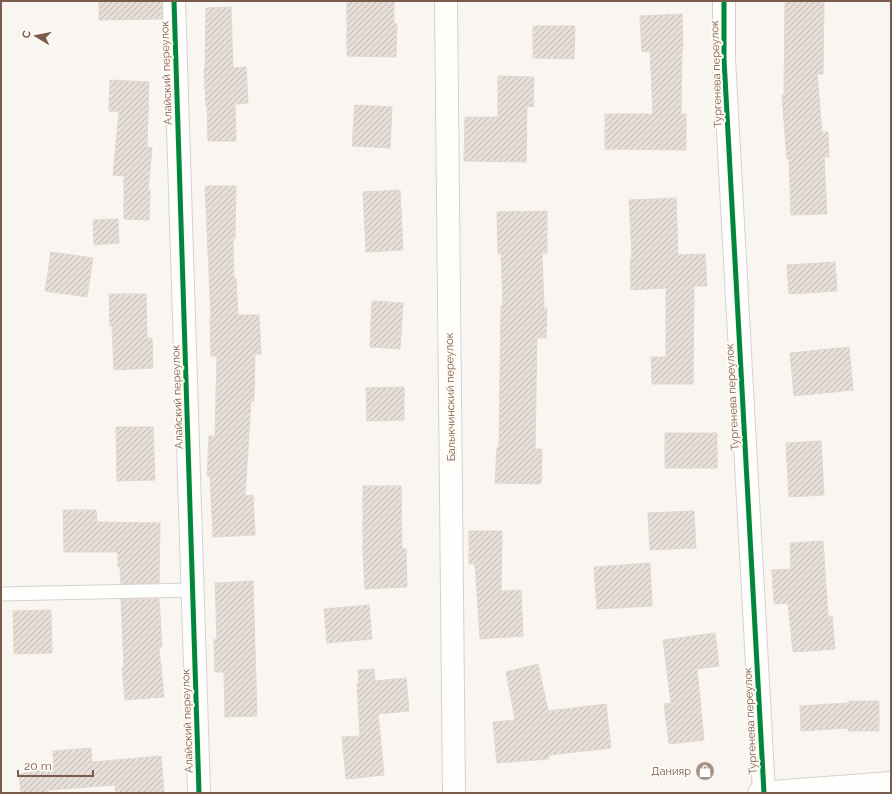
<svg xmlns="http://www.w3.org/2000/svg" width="892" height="794" font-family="Raleway,sans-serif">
<defs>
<pattern id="building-hatch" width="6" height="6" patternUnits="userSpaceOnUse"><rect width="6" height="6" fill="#e6ded7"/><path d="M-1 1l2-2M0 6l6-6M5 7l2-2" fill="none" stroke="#bfb7b1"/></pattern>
</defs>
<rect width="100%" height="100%" fill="#f9f5f0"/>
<g fill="url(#building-hatch)" stroke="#e2d8d2">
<polygon points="99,1 162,1 162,19 99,20"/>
<polygon points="347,1 394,1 394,24 397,24 396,57 347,56"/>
<polygon points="785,1 824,1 823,74 817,74 822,132 828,132 829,157 824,157 827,214 791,215 789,159 787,159 782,95 784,95"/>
<polygon points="231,7 233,68 246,67 248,103 235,104 236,141 208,141 207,106 206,106 204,70 205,70 206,8"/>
<polygon points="682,14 683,50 682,50 681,114 686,114 686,150 605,149 605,114 653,114 650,51 642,52 640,16"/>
<polygon points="533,26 575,26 574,59 533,58"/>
<polygon points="498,76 534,77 533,107 527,106 526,162 464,161 465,117 498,117"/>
<polygon points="110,80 149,82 147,147 152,148 148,190 150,190 149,220 124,219 124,176 113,175 119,112 109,111"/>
<polygon points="355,105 392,107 390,148 352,146"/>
<polygon points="205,186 236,186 235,239 233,239 234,279 236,278 238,315 259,315 261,354 255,354 254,401 251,401 245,496 253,495 255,535 213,537 210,476 207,476 209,436 215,436 217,356 211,356 210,317 211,317"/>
<polygon points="400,190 403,250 366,252 363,192"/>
<polygon points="676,198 678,255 705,254 707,286 694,286 693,384 652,384 651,357 666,357 666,288 631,290 630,258 632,258 629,200"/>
<polygon points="547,211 547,253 542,253 544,308 547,308 546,338 537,338 535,449 542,449 541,484 495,483 497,448 499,448 501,306 503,306 501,254 498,254 497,212"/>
<polygon points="118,219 119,243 94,245 93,220"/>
<polygon points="51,252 93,258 87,297 45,291"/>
<polygon points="835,262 837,291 789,294 787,265"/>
<polygon points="109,294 146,294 147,338 152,338 153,368 114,370 112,326 110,326"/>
<polygon points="372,301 403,303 400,349 370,347"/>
<polygon points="849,347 853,390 794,396 790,353"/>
<polygon points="404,387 404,420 367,421 366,388"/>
<polygon points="116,427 153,427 155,480 117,481"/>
<rect x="665" y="433" width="52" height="35"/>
<polygon points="821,441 824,495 789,497 786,443"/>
<polygon points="363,486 401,486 402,549 406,549 407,587 365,589 363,554"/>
<polygon points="63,510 96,510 97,522 160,523 159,583 121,584 120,567 118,567 118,552 64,552"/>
<polygon points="694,511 696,548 650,550 648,513"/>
<polygon points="469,531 502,531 501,591 521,590 523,636 480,639 475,564 469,564"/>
<polygon points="823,541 828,617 832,616 835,649 793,652 788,603 774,604 772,570 791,569 790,543"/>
<polygon points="650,563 652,606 597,609 594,567"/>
<polygon points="253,581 257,716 225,717 224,672 215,672 214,640 217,639 215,583"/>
<polygon points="121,599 159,599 162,647 159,647 164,697 125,700 122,668 124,668"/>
<polygon points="369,605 372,639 327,643 324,609"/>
<polygon points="51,610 52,653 14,654 13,611"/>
<polygon points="715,633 719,666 697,669 704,740 669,744 664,704 671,703 663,640"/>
<polygon points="538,664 548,711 606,704 611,748 549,755 549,759 497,763 493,722 515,720 506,672"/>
<polygon points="374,669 375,681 406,678 409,711 378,714 384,775 346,779 342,737 360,736 357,683 359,683 358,670"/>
<polygon points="848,701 879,701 879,731 848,731 848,728 801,731 800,706 848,703"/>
<polygon points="91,748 92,762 161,756 164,792 116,793 115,785 47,790 48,793 21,793 19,774 54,768 53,751"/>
</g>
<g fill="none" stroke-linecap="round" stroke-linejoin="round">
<g stroke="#d7d1cb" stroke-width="15">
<polyline id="service" points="1,594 193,590"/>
</g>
<g stroke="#d7d1cb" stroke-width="24">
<g id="minor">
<polyline points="174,1 199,793"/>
<polyline points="446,1 454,793"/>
<polyline points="724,1 724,59 764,793"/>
</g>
</g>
<g stroke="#d7d1cb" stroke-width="24">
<polyline id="tertiary" points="759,793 891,783"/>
</g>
<use href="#service" stroke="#fefefd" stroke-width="13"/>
<use href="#minor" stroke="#fefefd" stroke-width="22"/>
<use href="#tertiary" stroke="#fefefd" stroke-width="22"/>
<g stroke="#fffaf3" stroke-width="8">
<g id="cycleway">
<polyline points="174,1 199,793"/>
<polyline points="724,1 724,59 764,793"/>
</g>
</g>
<use href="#cycleway" stroke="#00873e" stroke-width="5"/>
</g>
<defs>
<g id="shop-disc" transform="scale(1)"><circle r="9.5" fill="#a69286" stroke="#fffaf3"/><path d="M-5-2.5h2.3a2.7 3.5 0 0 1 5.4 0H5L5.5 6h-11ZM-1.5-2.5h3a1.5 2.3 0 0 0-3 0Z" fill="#fff"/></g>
</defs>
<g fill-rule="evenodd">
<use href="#shop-disc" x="705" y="771"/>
</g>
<g text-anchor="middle" stroke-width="4" stroke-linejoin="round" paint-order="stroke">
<g font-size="11" fill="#7a5c4d" stroke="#fffaf3">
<text transform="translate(166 73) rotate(-92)" y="4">Алайский переулок</text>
<text transform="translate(716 74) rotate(-92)" y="4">Тургенева переулок</text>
<text transform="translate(177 397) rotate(-92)" y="4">Алайский переулок</text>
<text transform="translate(450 397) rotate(-91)" y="4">Балыкчинский переулок</text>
<text transform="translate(732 397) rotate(-93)" y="4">Тургенева переулок</text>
<text transform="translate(187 721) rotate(-92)" y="4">Алайский переулок</text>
<text transform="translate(750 721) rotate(-93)" y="4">Тургенева переулок</text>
</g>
<g font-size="11" fill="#7a5c4d" stroke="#fffaf3" text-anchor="end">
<text x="691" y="775">Данияр</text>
</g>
</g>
<rect width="892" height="794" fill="none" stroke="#7a5c4d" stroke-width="4"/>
<g transform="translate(36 36) rotate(280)" stroke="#fffaf3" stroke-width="3" paint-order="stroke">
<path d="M0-3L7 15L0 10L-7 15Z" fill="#7a5c4d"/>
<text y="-6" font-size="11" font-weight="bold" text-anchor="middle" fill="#7a5c4d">С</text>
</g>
<path d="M18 770v6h75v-6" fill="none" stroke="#7a5c4d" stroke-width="2"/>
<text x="24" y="770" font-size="12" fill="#7a5c4d" stroke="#fffaf3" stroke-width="3" paint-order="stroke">20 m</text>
</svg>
